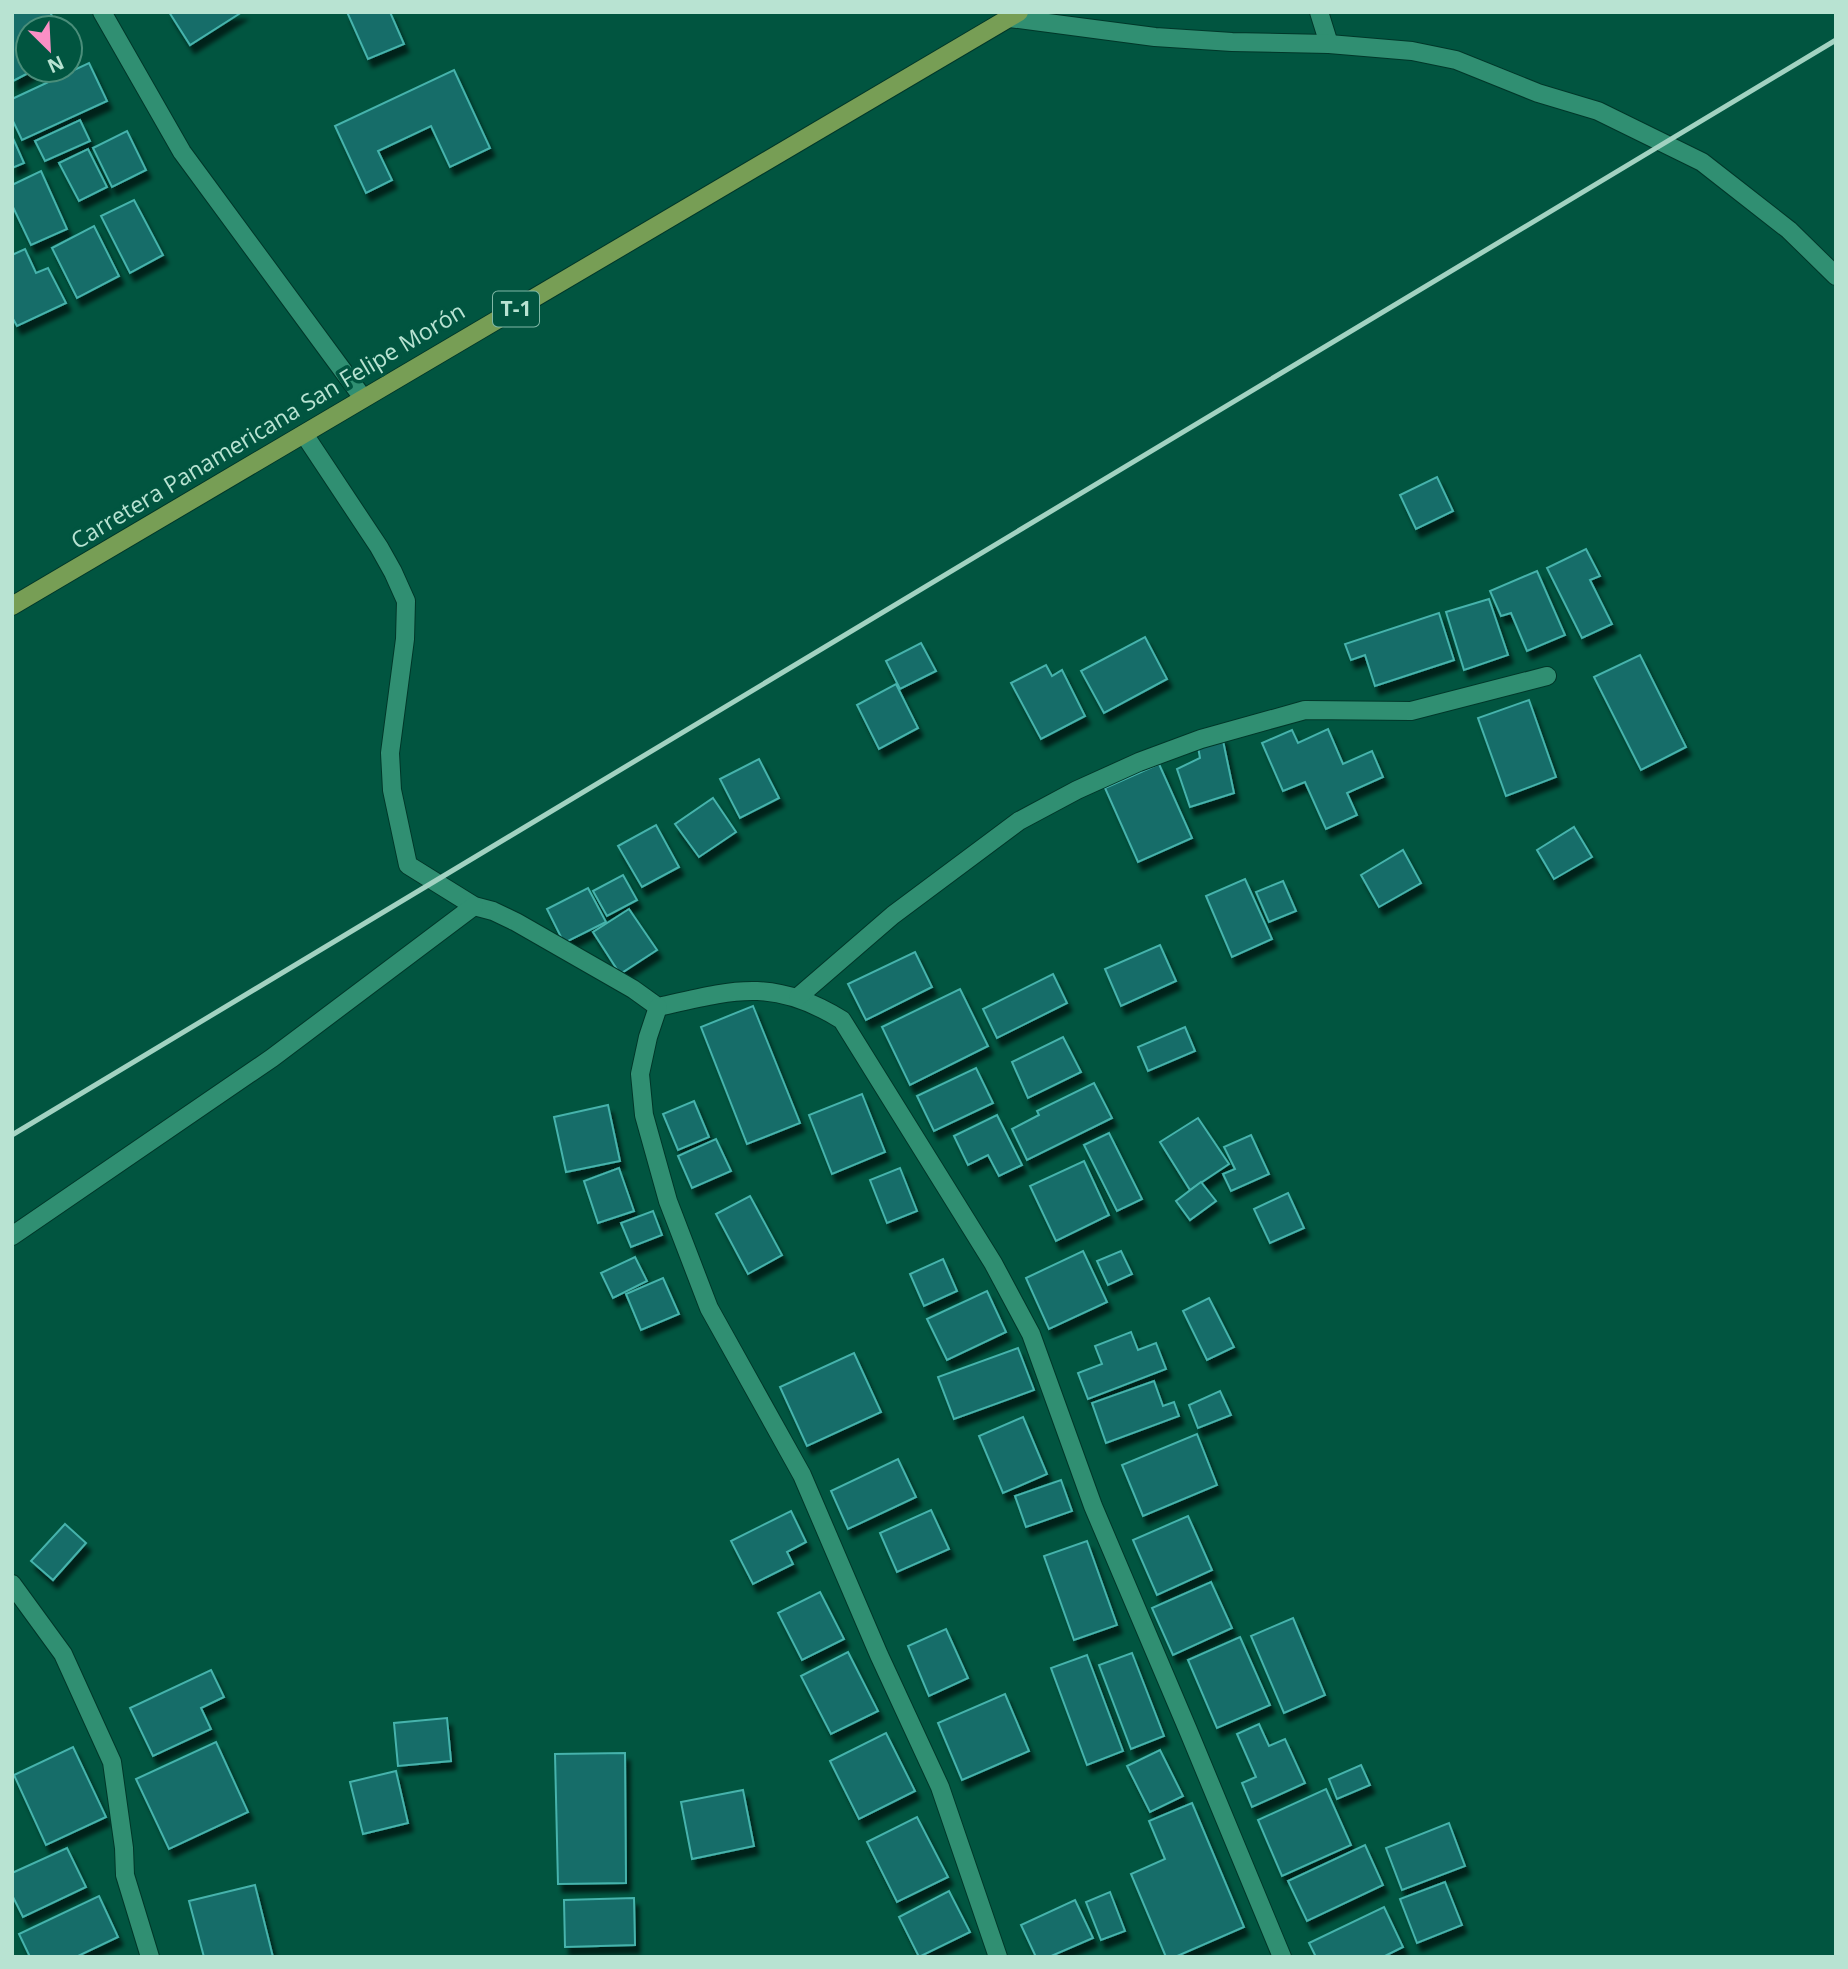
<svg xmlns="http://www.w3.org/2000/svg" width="1848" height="1969" font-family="'Open Sans',sans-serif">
<defs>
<filter id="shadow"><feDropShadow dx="4.5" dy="8" stdDeviation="2" flood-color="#0009"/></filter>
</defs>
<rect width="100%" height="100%" fill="#015540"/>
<g fill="#136d69" stroke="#46b3ac" stroke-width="2" filter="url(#shadow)">
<polygon points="12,12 50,12 58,28 28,28 28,70 34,70 13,81"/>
<polygon points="169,12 242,12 190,45"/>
<polygon points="347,12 390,12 404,44 368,59"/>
<polygon points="89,63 107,101 22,140 12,119 12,99"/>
<polygon points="454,70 490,148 450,167 431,126 378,151 392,180 366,193 335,126"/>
<polygon points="80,120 90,141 45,161 35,141"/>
<polygon points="127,131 146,170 112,187 93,148"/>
<polygon points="12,136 24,163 12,168"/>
<polygon points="88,149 107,187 79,201 59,163"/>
<polygon points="41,171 67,229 31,245 12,205 12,185"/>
<polygon points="134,200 163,255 130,273 101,216"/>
<polygon points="94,226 119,276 77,298 52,248"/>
<polygon points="25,249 36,273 48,268 66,303 17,326 12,317 12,255"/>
<polygon points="1437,477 1453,511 1416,529 1400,495"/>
<polygon points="1586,549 1600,576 1590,580 1612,624 1582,638 1547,568"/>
<polygon points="1537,571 1565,635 1527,651 1511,613 1501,616 1490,591"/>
<polygon points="1489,599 1508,655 1464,670 1446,612"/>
<polygon points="1439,613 1454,660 1375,686 1365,655 1351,660 1345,644"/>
<polygon points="1145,637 1167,679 1104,713 1081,671"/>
<polygon points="921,643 936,671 900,689 886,661"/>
<polygon points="1640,655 1686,747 1641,770 1594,677"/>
<polygon points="1046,665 1052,676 1062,670 1085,716 1041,739 1011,683"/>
<polygon points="896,684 918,728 879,749 857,705"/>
<polygon points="1529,700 1556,777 1506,796 1478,718"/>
<polygon points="1328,729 1343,764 1372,751 1383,777 1347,793 1357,815 1326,829 1305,782 1283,791 1262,743 1292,730 1298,743"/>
<polygon points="1222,736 1234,793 1190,807 1177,769 1200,758 1197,741"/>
<polygon points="759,759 779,798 740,818 720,779"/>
<polygon points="1159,764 1192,838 1138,862 1105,788"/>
<polygon points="713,798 736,832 699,857 675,824"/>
<polygon points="656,825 679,867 642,887 618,846"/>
<polygon points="1574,827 1592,857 1554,879 1537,850"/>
<polygon points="1403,850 1421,883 1379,907 1361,875"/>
<polygon points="623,875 637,900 607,916 593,891"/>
<polygon points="1245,879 1272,939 1232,957 1206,896"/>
<polygon points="1283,881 1296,911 1269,922 1256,892"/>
<polygon points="588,888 606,922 564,943 547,909"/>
<polygon points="629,909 657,950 620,974 593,932"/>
<polygon points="1160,945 1176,981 1121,1006 1105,969"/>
<polygon points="915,952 932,987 866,1020 848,984"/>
<polygon points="1053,974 1067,1003 997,1038 983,1009"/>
<polygon points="960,989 988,1046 910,1085 882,1027"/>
<polygon points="753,1006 800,1123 747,1144 701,1027"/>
<polygon points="1185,1027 1195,1051 1148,1071 1138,1047"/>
<polygon points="1063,1037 1081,1072 1028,1098 1012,1062"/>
<polygon points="976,1068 993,1103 934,1131 917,1096"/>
<polygon points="1094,1083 1112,1118 1027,1160 1012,1129 1039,1115 1037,1111"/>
<polygon points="862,1094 885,1152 832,1174 809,1115"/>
<polygon points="694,1101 709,1137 678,1150 663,1114"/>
<polygon points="608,1105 620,1161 566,1172 554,1117"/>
<polygon points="997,1115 1022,1165 999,1176 988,1155 968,1165 954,1136"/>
<polygon points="1198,1118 1229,1164 1190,1190 1160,1142"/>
<polygon points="1109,1133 1142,1199 1117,1211 1084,1145"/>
<polygon points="1251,1135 1269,1174 1231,1191 1223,1174 1235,1169 1224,1147"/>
<polygon points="716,1139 731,1171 692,1188 678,1156"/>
<polygon points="1084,1161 1109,1215 1056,1241 1030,1186"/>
<polygon points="619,1168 634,1211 598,1223 584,1181"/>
<polygon points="900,1168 917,1211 887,1223 870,1180"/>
<polygon points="1201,1182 1216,1201 1190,1220 1176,1201"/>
<polygon points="1288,1193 1304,1228 1270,1243 1254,1209"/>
<polygon points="750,1196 782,1255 748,1274 716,1214"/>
<polygon points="653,1211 662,1235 631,1247 621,1223"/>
<polygon points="1083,1251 1107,1302 1049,1329 1026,1278"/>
<polygon points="1121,1251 1132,1274 1108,1285 1097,1261"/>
<polygon points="635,1257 647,1281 613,1298 601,1273"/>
<polygon points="943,1259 957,1291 924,1306 910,1274"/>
<polygon points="663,1278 679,1314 641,1330 626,1294"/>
<polygon points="987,1291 1006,1332 947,1360 927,1319"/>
<polygon points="1209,1298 1234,1347 1207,1360 1183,1311"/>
<polygon points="1131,1332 1138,1350 1156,1343 1166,1369 1088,1399 1078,1373 1102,1364 1095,1346"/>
<polygon points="1018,1348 1034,1390 954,1419 938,1377"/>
<polygon points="854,1353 881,1412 807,1446 780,1387"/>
<polygon points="1154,1381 1163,1406 1174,1402 1179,1416 1106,1443 1092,1403"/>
<polygon points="1220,1391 1231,1415 1198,1428 1189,1405"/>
<polygon points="1023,1417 1047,1474 1003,1493 979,1436"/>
<polygon points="1197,1434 1217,1485 1143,1516 1122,1465"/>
<polygon points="898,1459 916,1497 848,1529 831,1491"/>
<polygon points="1061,1480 1072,1511 1026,1527 1015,1496"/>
<polygon points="931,1510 949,1549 897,1572 880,1533"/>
<polygon points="791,1511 806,1542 787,1552 793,1564 753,1584 731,1541"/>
<polygon points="1188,1516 1212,1570 1157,1595 1133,1540"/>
<polygon points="65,1524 86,1543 53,1580 31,1561"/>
<polygon points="1087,1541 1117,1625 1074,1640 1044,1556"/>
<polygon points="1211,1582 1232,1628 1173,1655 1152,1608"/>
<polygon points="820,1592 844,1639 802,1660 778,1613"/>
<polygon points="1293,1618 1325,1695 1284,1713 1251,1636"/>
<polygon points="946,1629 968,1678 929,1696 908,1646"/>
<polygon points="1240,1637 1270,1705 1217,1728 1188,1660"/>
<polygon points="848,1652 878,1711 831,1734 801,1676"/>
<polygon points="1132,1653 1164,1736 1131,1749 1099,1665"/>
<polygon points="1087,1655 1123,1751 1087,1765 1051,1668"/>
<polygon points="211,1670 224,1697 201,1708 211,1729 153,1756 130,1708"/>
<polygon points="1005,1694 1029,1751 962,1780 938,1723"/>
<polygon points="447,1718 451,1761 398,1766 394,1723"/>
<polygon points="1259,1724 1269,1746 1285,1739 1305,1783 1252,1807 1242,1783 1256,1777 1237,1734"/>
<polygon points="886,1733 915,1791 859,1819 830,1761"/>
<polygon points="216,1742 248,1812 169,1849 136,1779"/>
<polygon points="73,1747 106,1817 46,1845 14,1775"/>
<polygon points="1160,1750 1183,1796 1150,1812 1127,1766"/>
<polygon points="625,1753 626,1883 558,1884 555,1754"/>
<polygon points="1361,1765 1370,1785 1337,1799 1329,1779"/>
<polygon points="396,1771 408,1823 363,1834 350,1782"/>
<polygon points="1326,1789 1351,1845 1282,1876 1258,1820"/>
<polygon points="743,1790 754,1846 692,1859 681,1802"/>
<polygon points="1192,1803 1244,1927 1175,1957 1166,1957 1131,1874 1165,1859 1149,1821"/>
<polygon points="917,1817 948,1877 897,1902 867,1842"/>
<polygon points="1449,1823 1465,1866 1402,1890 1386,1848"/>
<polygon points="1365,1845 1383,1885 1307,1921 1288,1881"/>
<polygon points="67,1848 86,1887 23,1917 12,1895 12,1873"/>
<polygon points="1445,1882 1462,1925 1417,1943 1400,1899"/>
<polygon points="255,1885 273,1957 204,1957 189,1901"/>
<polygon points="949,1891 970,1932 919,1957 899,1917"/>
<polygon points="1110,1892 1125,1931 1101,1940 1086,1902"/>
<polygon points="99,1896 118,1937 76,1957 30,1957 19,1934"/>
<polygon points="634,1898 635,1945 565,1947 564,1900"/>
<polygon points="1075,1900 1093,1938 1049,1957 1036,1957 1021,1925"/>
<polygon points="1384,1907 1403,1947 1383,1957 1316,1957 1309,1943"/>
</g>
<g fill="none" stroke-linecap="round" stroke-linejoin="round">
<g stroke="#013729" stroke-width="20">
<g id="minor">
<polyline points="102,12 182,152 363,398"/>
<polyline points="1319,12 1329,44"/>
<polyline points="1010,18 1155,37 1232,42 1329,44 1412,51 1456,60 1538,93 1598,111 1702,162 1789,230 1836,276"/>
<path d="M304 434 379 547 393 572 406 601 405 639 390 753 392 790 408 865 474 906 493 911 516 922 633 989 658 1007C733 990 773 977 842 1020L993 1263 1031 1334 1093 1506 1188 1730 1282 1957"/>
<polyline points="798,997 893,915 1019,821 1077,790 1139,762 1201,739 1305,710 1411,711 1547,676"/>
<polyline points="658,1007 648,1037 640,1074 644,1115 668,1201 709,1308 802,1475 879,1655 940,1787 998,1957"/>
<polyline points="12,1236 272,1058 474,906"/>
<polyline points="12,1584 63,1654 112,1762 124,1848 125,1875 150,1957"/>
</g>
</g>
<g stroke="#013729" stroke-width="20">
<polyline id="major" points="12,606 1019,12"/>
</g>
<use href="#minor" stroke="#308f72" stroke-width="18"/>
<use href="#major" stroke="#779e55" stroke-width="18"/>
<polyline stroke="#a2d2c1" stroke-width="5" points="12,1135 1836,40"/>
</g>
<g text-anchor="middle" stroke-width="7" stroke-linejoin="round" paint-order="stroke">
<rect fill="#015540" stroke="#81b8a6" stroke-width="2" x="493" y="291.5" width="46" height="35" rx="5"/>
<g font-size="21" font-weight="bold" fill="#b8e3d2">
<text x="516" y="316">T-1</text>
</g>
<g font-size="23" fill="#b8e3d2" stroke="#015540">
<text transform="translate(268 426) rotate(-31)" y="8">Carretera Panamericana San Felipe Morón</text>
</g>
</g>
<rect width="1848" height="1969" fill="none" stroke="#b8e3d2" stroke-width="28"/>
<g transform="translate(49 49) rotate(156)"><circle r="33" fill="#015540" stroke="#4a8e7a" stroke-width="2"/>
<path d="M0-5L12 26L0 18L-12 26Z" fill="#fb8fc5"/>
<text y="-10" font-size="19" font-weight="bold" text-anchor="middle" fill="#b8e3d2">N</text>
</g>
</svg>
